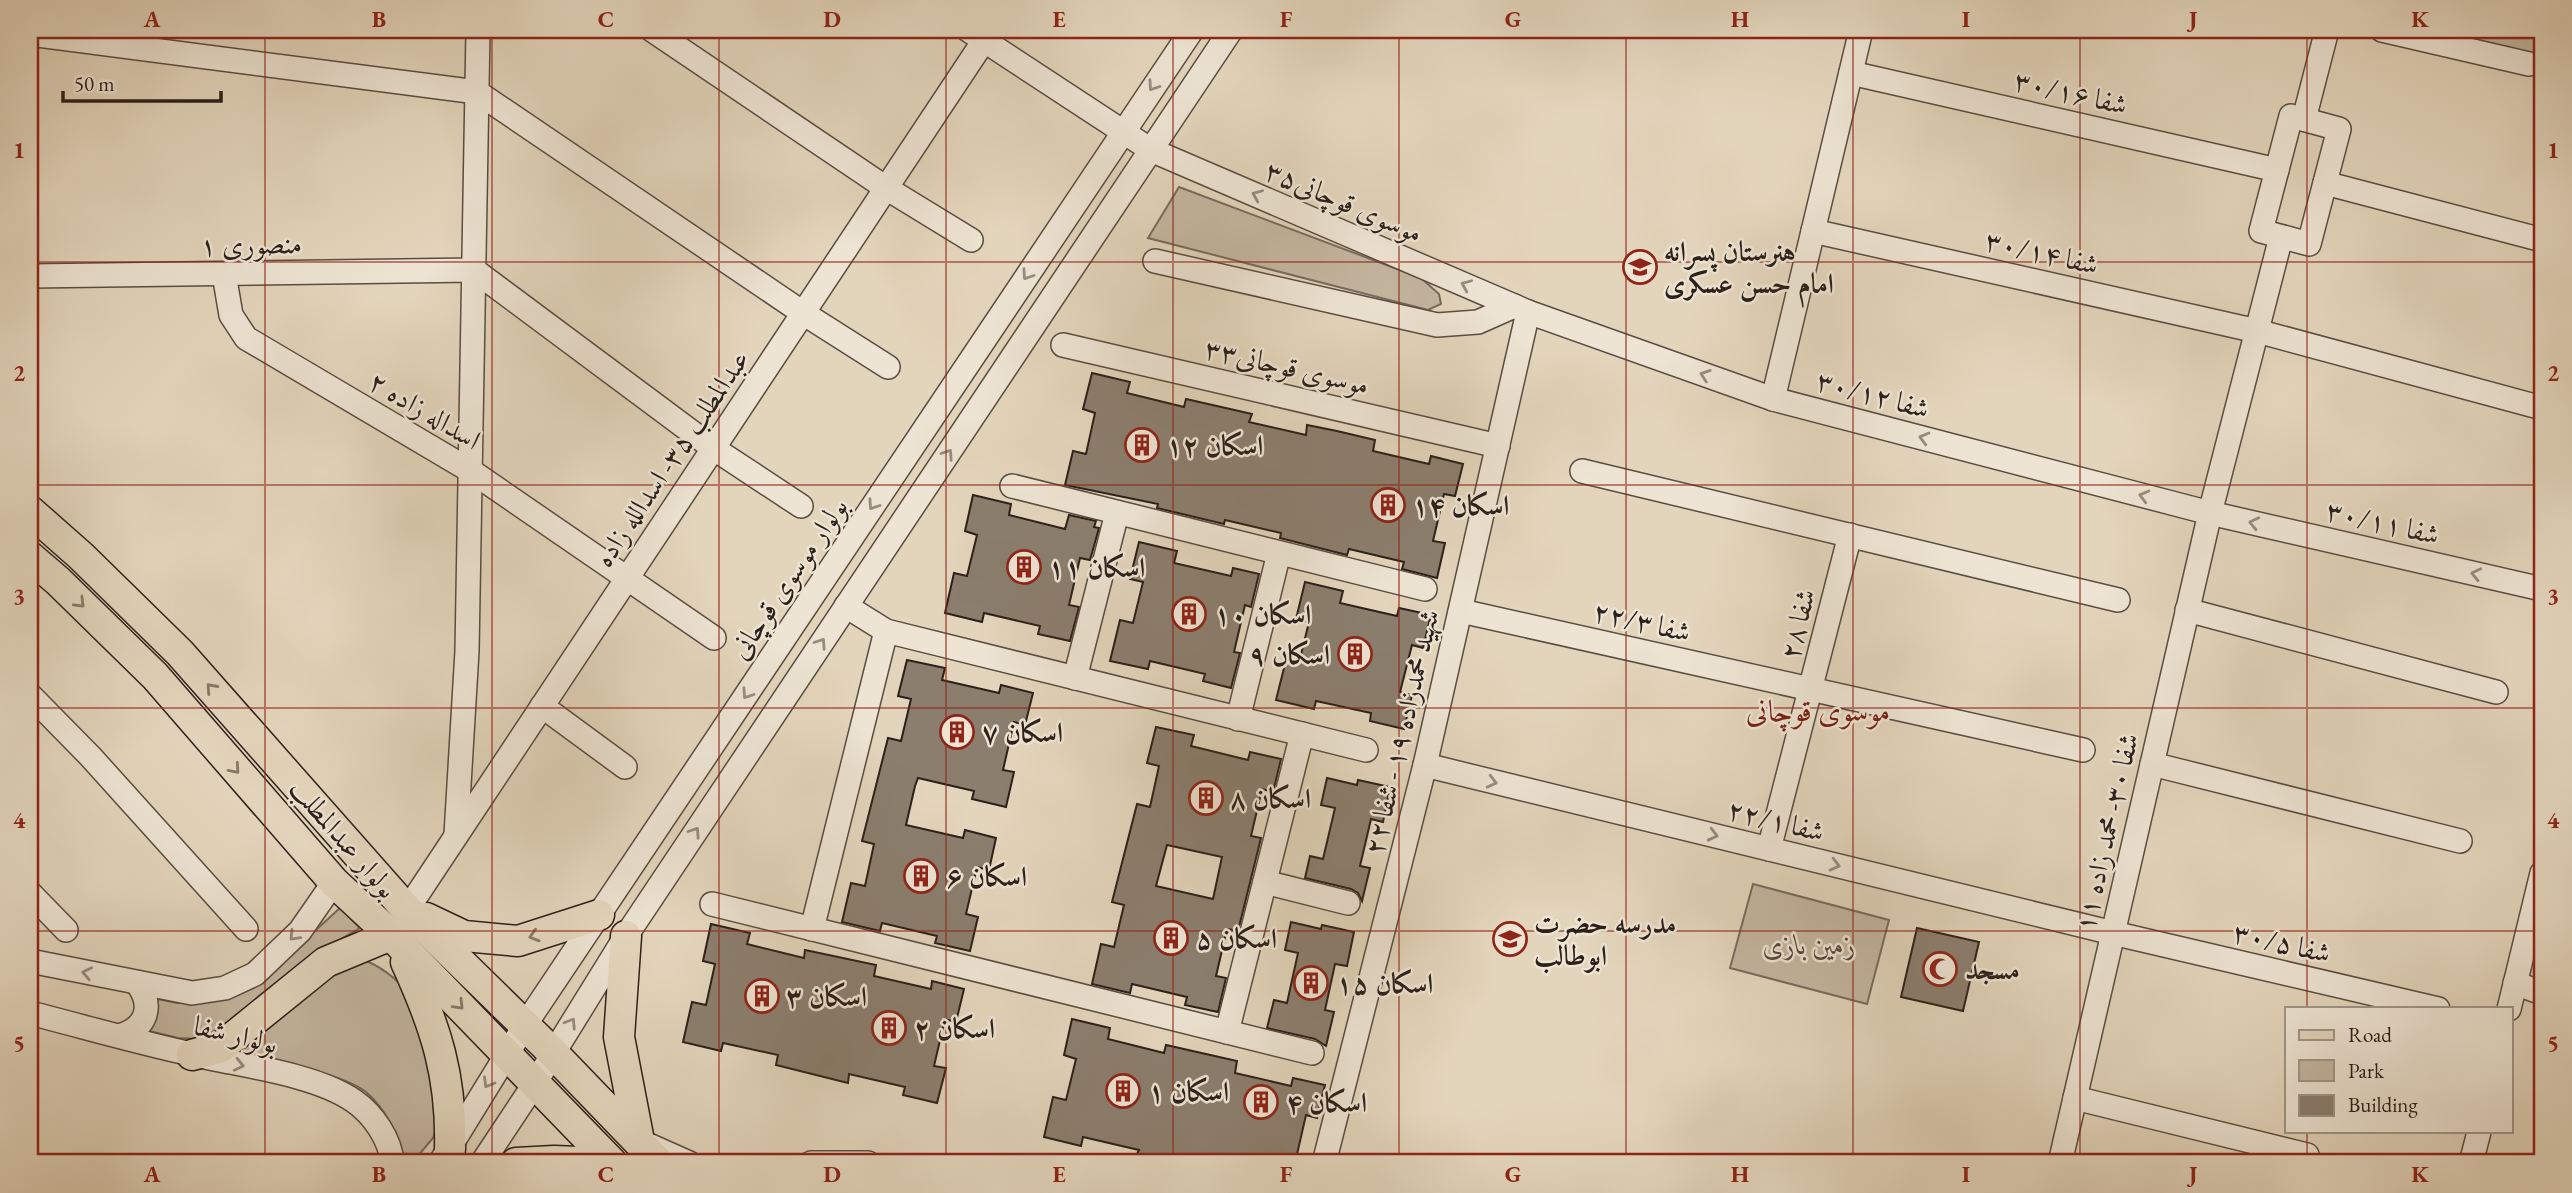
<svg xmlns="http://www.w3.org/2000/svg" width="2572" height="1193" font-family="'EB Garamond',Amiri,serif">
<rect width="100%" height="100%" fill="#e3d5bc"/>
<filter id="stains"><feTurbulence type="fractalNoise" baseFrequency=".00286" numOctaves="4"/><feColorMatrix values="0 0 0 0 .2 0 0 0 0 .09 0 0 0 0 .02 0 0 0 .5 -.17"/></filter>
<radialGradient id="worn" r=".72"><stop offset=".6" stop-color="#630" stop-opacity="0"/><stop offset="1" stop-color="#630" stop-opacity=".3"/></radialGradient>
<g fill="#c4b6a0" stroke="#786b5d" stroke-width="2">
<polygon points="2420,30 2542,30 2542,59"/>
<polygon points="1179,187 1421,278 1439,294 1441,304 1428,310 1148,238"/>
<polygon points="1753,884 1889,920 1867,1004 1730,968"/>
<polygon points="340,908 360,928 311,956 220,1028 198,1039 178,1038 149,1031 153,998 177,1003 201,1002 282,961"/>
<path d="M361 959C382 966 398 980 413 997L440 1116 433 1138 412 1163H405C400 1138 386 1109 366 1092 339 1072 274 1062 240 1054L253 1034 335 967Z"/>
</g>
<g fill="#8b7e6e" stroke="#2b201a" stroke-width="2" fill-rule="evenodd">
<polygon points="1092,373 1130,382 1127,393 1184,407 1186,399 1252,414 1249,422 1306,435 1307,425 1337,431 1375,440 1373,451 1429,464 1431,456 1463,464 1455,496 1444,494 1433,541 1445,543 1437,578 1402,569 1404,562 1349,549 1347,555 1280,538 1281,533 1225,520 1224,524 1157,508 1158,504 1065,485 1073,451 1086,454 1095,413 1083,409"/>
<polygon points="973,495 1011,504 1009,515 1065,529 1069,515 1096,521 1094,527 1099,528 1090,560 1080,558 1069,605 1079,607 1070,641 1038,634 1040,626 984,613 982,622 945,613 954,573 967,576 977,535 965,531"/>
<polygon points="1139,542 1177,551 1174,563 1231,576 1233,568 1259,574 1251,607 1245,605 1234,652 1240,653 1231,688 1203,681 1205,674 1150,661 1148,669 1110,661 1120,620 1133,623 1143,582 1130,579"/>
<polygon points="1305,582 1343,591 1340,603 1397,616 1399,608 1431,615 1423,648 1412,645 1400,692 1412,695 1404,729 1370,721 1371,713 1316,701 1314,709 1276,700 1286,660 1299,663 1309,622 1296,619"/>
<polygon points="907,660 945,668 942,680 999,693 1001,685 1033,693 1025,725 1014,722 1003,770 1014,772 1006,807 972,799 974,791 918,778 915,786 906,825 963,838 965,830 996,838 989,870 977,867 966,914 978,917 970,951 935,943 937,936 882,923 880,931 842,922 851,883 865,886 874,844 862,841 888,738 901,741 911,699 898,696"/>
<path d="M1156 727 1194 735 1191 746 1248 760 1250 752 1281 759 1273 792 1262 789 1251 836 1261 838 1238 931 1227 929 1216 976 1226 978 1218 1012 1185 1005 1187 997 1132 984 1130 993 1092 984 1101 944 1114 947 1124 905 1112 902 1137 804 1150 807 1159 766 1147 763ZM1167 845 1222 857 1213 899 1156 886Z"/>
<polygon points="1327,778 1357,785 1358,780 1390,787 1383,822 1371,819 1360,866 1370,868 1362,901 1358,893 1351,889 1305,878 1310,856 1323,859 1335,808 1321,805"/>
<polygon points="1291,922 1321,929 1322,925 1354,932 1347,966 1335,964 1325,1010 1334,1012 1326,1046 1315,1039 1267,1028 1274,1000 1287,1003 1298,953 1285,950"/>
<polygon points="711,924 750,933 747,944 804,958 805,950 876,965 874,976 931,989 932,981 964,989 956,1022 945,1019 934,1066 946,1068 937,1103 903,1095 905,1087 849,1074 848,1083 776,1065 778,1055 723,1043 721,1051 683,1042 692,1002 706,1005 715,964 703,961"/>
<polygon points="1917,928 1979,942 1963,1011 1901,997"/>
<polygon points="1072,1019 1110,1028 1108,1039 1164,1053 1166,1045 1237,1061 1235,1073 1291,1086 1293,1078 1325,1085 1317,1118 1306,1115 1295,1163 1146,1163 1134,1160 1139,1150 1083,1137 1081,1146 1044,1137 1053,1097 1066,1100 1076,1059 1064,1055"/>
</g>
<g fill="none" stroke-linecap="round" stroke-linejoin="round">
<g stroke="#594d42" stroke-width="26">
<g id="minor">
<polyline points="652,30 886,188 971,240"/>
<polyline points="968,30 1151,150 1528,312 1773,399 2210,513 2542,589"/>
<polyline points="2382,30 2529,64"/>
<polyline points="30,34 477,92 803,313 888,367"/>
<polyline points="1851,73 2277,170"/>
<polygon points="2291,116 2339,129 2309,244 2261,231"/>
<polyline points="2304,119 2327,30"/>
<polyline points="2325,183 2542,240"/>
<polyline points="1813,231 2257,331 2542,408"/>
<polyline points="1155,261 1437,325 1478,322 1514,306"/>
<polyline points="224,274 231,315 246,338 471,471 714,638"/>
<polyline points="30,276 474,270 713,448 801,506"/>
<polyline points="1063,345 1498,446"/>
<polyline points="1773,399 1861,30"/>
<polyline points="1582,471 2118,600"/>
<polyline points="1012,486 1425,589"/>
<polyline points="846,606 886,631 1366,750"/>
<polyline points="2187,610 2496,692"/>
<polyline points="1461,611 2083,750"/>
<polyline points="1075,678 1117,513"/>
<polyline points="30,695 90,756 246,929"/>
<polyline points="542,706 625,767"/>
<polyline points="1238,719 1279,553"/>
<polyline points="2152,764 2460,841"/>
<polyline points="1425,765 2113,933 2438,1009"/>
<polyline points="456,835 467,651 478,30"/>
<polyline points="1769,849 1850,535"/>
<polyline points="1265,882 1348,903"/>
<polyline points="30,893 66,930"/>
<polyline points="712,904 1312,1053"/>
<polyline points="407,910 991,30"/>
<polyline points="812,929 886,631"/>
<polyline points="30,961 192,993 225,988 255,974 300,931 334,882"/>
<polyline points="2515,983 2542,993"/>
<polyline points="2509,1009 2542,873"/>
<path d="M30 1013C85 1027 140 1043 196 1055 243 1066 315 1074 354 1101 373 1114 391 1140 392 1163"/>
<polyline points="1227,1032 1302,734"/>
<path d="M119 1036C147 1028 154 1006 137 983"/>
<polyline points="2075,1098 2307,1155"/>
<polyline points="644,1143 689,1163"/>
<polyline points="30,1162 31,1163"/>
<polyline points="440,1163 525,1025 1192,30"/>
<polyline points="482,1163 535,1083 626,936 1231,30"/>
<polyline points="811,1163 868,1163"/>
<polyline points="1324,1163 1425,765 1528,312"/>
<polyline points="2060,1163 2210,513 2281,237"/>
<polyline points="2471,1163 2479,1132"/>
</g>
</g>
<g stroke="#2b201a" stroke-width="33">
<g id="major">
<polyline points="30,511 81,556 180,653 407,910 552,1052 659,1163"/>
<polyline points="30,557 58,581 155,676 334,882 391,935 612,1163"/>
<polyline points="426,918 464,936 518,941 599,915"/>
<polyline points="626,936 619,1037 639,1141"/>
<path d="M406 962C436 1027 452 1077 450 1149"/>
<polyline points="192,1055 221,1047 326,962 391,935"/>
<polyline points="516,1163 554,1161 604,1163"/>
</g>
</g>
<use href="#minor" stroke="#ede4d3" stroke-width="23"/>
<use href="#major" stroke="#e3d5bc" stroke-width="30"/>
</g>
<defs><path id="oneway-chevron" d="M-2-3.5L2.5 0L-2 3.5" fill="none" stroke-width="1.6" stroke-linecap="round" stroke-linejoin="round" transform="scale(1.75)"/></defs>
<g stroke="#968c80">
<use href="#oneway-chevron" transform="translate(1153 86) rotate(124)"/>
<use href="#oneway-chevron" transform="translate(1257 195) rotate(-157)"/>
<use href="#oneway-chevron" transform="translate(1027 275) rotate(124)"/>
<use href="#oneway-chevron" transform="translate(1466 285) rotate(-157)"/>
<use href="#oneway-chevron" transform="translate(1705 375) rotate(-161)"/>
<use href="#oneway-chevron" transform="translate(1924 438) rotate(-165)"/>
<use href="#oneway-chevron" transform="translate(948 454) rotate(-56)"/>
<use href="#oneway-chevron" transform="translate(2144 496) rotate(-165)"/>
<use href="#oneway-chevron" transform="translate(873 505) rotate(124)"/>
<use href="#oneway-chevron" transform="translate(2254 523) rotate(-167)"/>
<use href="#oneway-chevron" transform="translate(2476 574) rotate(-167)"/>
<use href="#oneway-chevron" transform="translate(821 643) rotate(-56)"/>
<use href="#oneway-chevron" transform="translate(747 694) rotate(124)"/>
<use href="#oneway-chevron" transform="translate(1492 782) rotate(14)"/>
<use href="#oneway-chevron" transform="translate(695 832) rotate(-56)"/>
<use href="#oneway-chevron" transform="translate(1713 835) rotate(14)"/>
<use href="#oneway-chevron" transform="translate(1835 865) rotate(14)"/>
<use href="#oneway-chevron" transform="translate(294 936) rotate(134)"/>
<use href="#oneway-chevron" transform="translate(87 973) rotate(-168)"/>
<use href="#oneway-chevron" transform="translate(571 1023) rotate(-58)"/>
<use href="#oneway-chevron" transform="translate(239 1065) rotate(13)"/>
<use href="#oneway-chevron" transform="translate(488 1083) rotate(120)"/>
</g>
<g stroke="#877a6b">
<use href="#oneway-chevron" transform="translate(80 603) rotate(45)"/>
<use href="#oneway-chevron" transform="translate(211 688) rotate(-132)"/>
<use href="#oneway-chevron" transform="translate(235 769) rotate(49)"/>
<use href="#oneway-chevron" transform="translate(534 936) rotate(163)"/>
<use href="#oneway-chevron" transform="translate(459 1005) rotate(46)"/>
</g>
<path fill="none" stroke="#8f2418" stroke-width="2" stroke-opacity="0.55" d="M265 30V1163M492 30V1163M719 30V1163M946 30V1163M1173 30V1163M1399 30V1163M1626 30V1163M1853 30V1163M2080 30V1163M2307 30V1009M30 262H2542M30 485H2542M30 708H2542M30 931H2542M2307 1132V1163"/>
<defs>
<g id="school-ring" transform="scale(1.75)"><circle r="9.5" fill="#ede4d3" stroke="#8f2418" stroke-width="1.5"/><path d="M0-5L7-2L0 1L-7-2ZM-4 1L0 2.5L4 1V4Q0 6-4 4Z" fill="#8f2418"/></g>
<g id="building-ring" transform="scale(1.75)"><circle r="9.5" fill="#ede4d3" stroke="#8f2418" stroke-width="1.5"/><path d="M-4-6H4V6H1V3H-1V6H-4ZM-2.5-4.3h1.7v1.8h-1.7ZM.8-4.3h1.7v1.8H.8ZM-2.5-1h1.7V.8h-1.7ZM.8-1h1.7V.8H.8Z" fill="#8f2418"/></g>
<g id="mosque-ring" transform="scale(1.75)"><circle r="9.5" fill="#ede4d3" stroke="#8f2418" stroke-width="1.5"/><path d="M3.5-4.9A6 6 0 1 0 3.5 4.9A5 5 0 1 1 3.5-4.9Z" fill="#8f2418"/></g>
</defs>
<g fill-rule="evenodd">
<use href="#school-ring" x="1640" y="267"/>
<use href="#building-ring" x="1142" y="445"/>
<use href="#building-ring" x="1388" y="505"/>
<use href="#building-ring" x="1024" y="567"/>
<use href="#building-ring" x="1189" y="614"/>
<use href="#building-ring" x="1355" y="654"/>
<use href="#building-ring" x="957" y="732"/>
<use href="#building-ring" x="1206" y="798"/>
<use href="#building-ring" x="921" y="876"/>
<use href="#building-ring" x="1171" y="938"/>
<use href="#school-ring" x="1510" y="939"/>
<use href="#mosque-ring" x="1940" y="969"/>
<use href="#building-ring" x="1311" y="983"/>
<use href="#building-ring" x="762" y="996"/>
<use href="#building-ring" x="889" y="1028"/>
<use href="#building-ring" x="1123" y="1091"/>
<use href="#building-ring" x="1261" y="1102"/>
</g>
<g text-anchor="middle" stroke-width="5" stroke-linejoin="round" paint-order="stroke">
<g font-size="28" fill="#2b201a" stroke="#ede4d3">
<text transform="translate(2071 92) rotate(13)" y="10">شفا ۳۰/۱۶</text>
<text transform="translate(1344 201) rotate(23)" y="10">موسوی قوچانی۳۵</text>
<text transform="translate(251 244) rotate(-1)" y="10">منصوری ۱</text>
<text transform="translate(2042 252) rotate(13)" y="10">شفا ۳۰/۱۴</text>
<text transform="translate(1287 366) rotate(13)" y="10">موسوی قوچانی۳۳</text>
<text transform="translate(1873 394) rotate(15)" y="10">شفا ۳۰/۱۲</text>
<text transform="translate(425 410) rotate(31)" y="10">اسداله زاده ۲</text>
<text transform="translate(671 458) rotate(-56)" y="10">عبدالمطلب ۳۵- اسدالله زاده</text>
<text transform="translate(2383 522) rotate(13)" y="10">شفا ۳۰/۱۱</text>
<text transform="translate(788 578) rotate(-56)" y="10">بولوار موسوی قوچانی</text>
<text transform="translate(1642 621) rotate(13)" y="10">شفا ۲۲/۳</text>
<text transform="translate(1797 624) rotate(-76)" y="10">شفا ۲۸</text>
<text transform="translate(1401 732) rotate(-77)" y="10">شهید محمدزاده ۱۹ - شفا ۲۲</text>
<text transform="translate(1776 820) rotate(14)" y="10">۲۲/۱ شفا</text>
<text transform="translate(2106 832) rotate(-77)" y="10">شفا ۳۰- محمد زاده ۱۱</text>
<text transform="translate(344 838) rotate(49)" y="10">بولوار عبدالمطلب</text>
<text transform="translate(2282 942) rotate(13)" y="10">۳۰/۵ شفا</text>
<text transform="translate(236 1034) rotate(13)" y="10">بولوار شفا</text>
</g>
<g font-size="28" font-weight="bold" fill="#2b201a" stroke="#ede4d3" text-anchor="start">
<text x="1664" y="261">هنرستان پسرانه<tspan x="1664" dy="32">امام حسن عسکری</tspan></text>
<text x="1166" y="455">اسکان ۱۲</text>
<text x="1412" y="515">اسکان ۱۴</text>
<text x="1048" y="577">اسکان ۱۱</text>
<text x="1214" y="624">اسکان ۱۰</text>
<text x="1330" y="664" text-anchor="end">اسکان ۹</text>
<text x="982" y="742">اسکان ۷</text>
<text x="1230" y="808">اسکان ۸</text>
<text x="946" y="886">اسکان ۶</text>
<text x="1534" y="933">مدرسه حضرت<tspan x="1534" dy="32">ابوطالب</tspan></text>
<text x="1196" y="948">اسکان ۵</text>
<text x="1965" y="979">مسجد</text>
<text x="1336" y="993">اسکان ۱۵</text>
<text x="786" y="1006">اسکان ۳</text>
<text x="914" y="1038">اسکان ۲</text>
<text x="1148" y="1101">اسکان ۱</text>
<text x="1286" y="1112">اسکان ۴</text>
</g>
<g font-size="28" font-style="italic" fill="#51463c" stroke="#ede4d3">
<text x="1809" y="954">زمین بازی</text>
</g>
<g font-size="30" fill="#7a1f14" stroke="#ede4d3">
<text x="1818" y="721">موسوی قوچانی</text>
</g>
</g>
<rect width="2572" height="1193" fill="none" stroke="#e3d5bc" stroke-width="77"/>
<rect x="2285" y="1007" width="228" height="126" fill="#ede4d3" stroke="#9f9689" stroke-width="2"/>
<rect x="2299" y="1030" width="35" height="10" fill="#e3d5bc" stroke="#9f9689" stroke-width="2"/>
<text x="2348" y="1042" font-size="21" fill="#2b201a">Road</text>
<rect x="2299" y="1060" width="35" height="21" fill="#c4b6a0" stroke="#9f9689" stroke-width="2"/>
<text x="2348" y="1078" font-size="21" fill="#2b201a">Park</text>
<rect x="2299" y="1095" width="35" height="21" fill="#8b7e6e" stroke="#9f9689" stroke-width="2"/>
<text x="2348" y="1112" font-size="21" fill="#2b201a">Building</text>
<path d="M63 91v10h158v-10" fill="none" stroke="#2b201a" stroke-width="3.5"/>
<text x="74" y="91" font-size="21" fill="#2b201a" stroke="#ede4d3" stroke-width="5" paint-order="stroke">50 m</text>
<rect x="38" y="38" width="2496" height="1116" fill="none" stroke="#8f2418" stroke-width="2.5"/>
<g font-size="23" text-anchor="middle" font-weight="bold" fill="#8f2418">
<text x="152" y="27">A</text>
<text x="379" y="27">B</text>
<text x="606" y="27">C</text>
<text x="832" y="27">D</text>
<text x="1059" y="27">E</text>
<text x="1286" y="27">F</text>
<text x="1513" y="27">G</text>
<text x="1740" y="27">H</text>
<text x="1966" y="27">I</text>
<text x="2193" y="27">J</text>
<text x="2420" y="27">K</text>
<text x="19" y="158">1</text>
<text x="2553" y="158">1</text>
<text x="19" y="381">2</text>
<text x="2553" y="381">2</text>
<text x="19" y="604">3</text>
<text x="2553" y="604">3</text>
<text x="19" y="828">4</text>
<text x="2553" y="828">4</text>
<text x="19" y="1051">5</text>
<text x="2553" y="1051">5</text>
<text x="152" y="1182">A</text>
<text x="379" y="1182">B</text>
<text x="606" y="1182">C</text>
<text x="832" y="1182">D</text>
<text x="1059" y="1182">E</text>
<text x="1286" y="1182">F</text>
<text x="1513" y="1182">G</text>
<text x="1740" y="1182">H</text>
<text x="1966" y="1182">I</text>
<text x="2193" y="1182">J</text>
<text x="2420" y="1182">K</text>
</g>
<rect width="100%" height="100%" filter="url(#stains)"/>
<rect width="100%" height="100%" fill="url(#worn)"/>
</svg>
